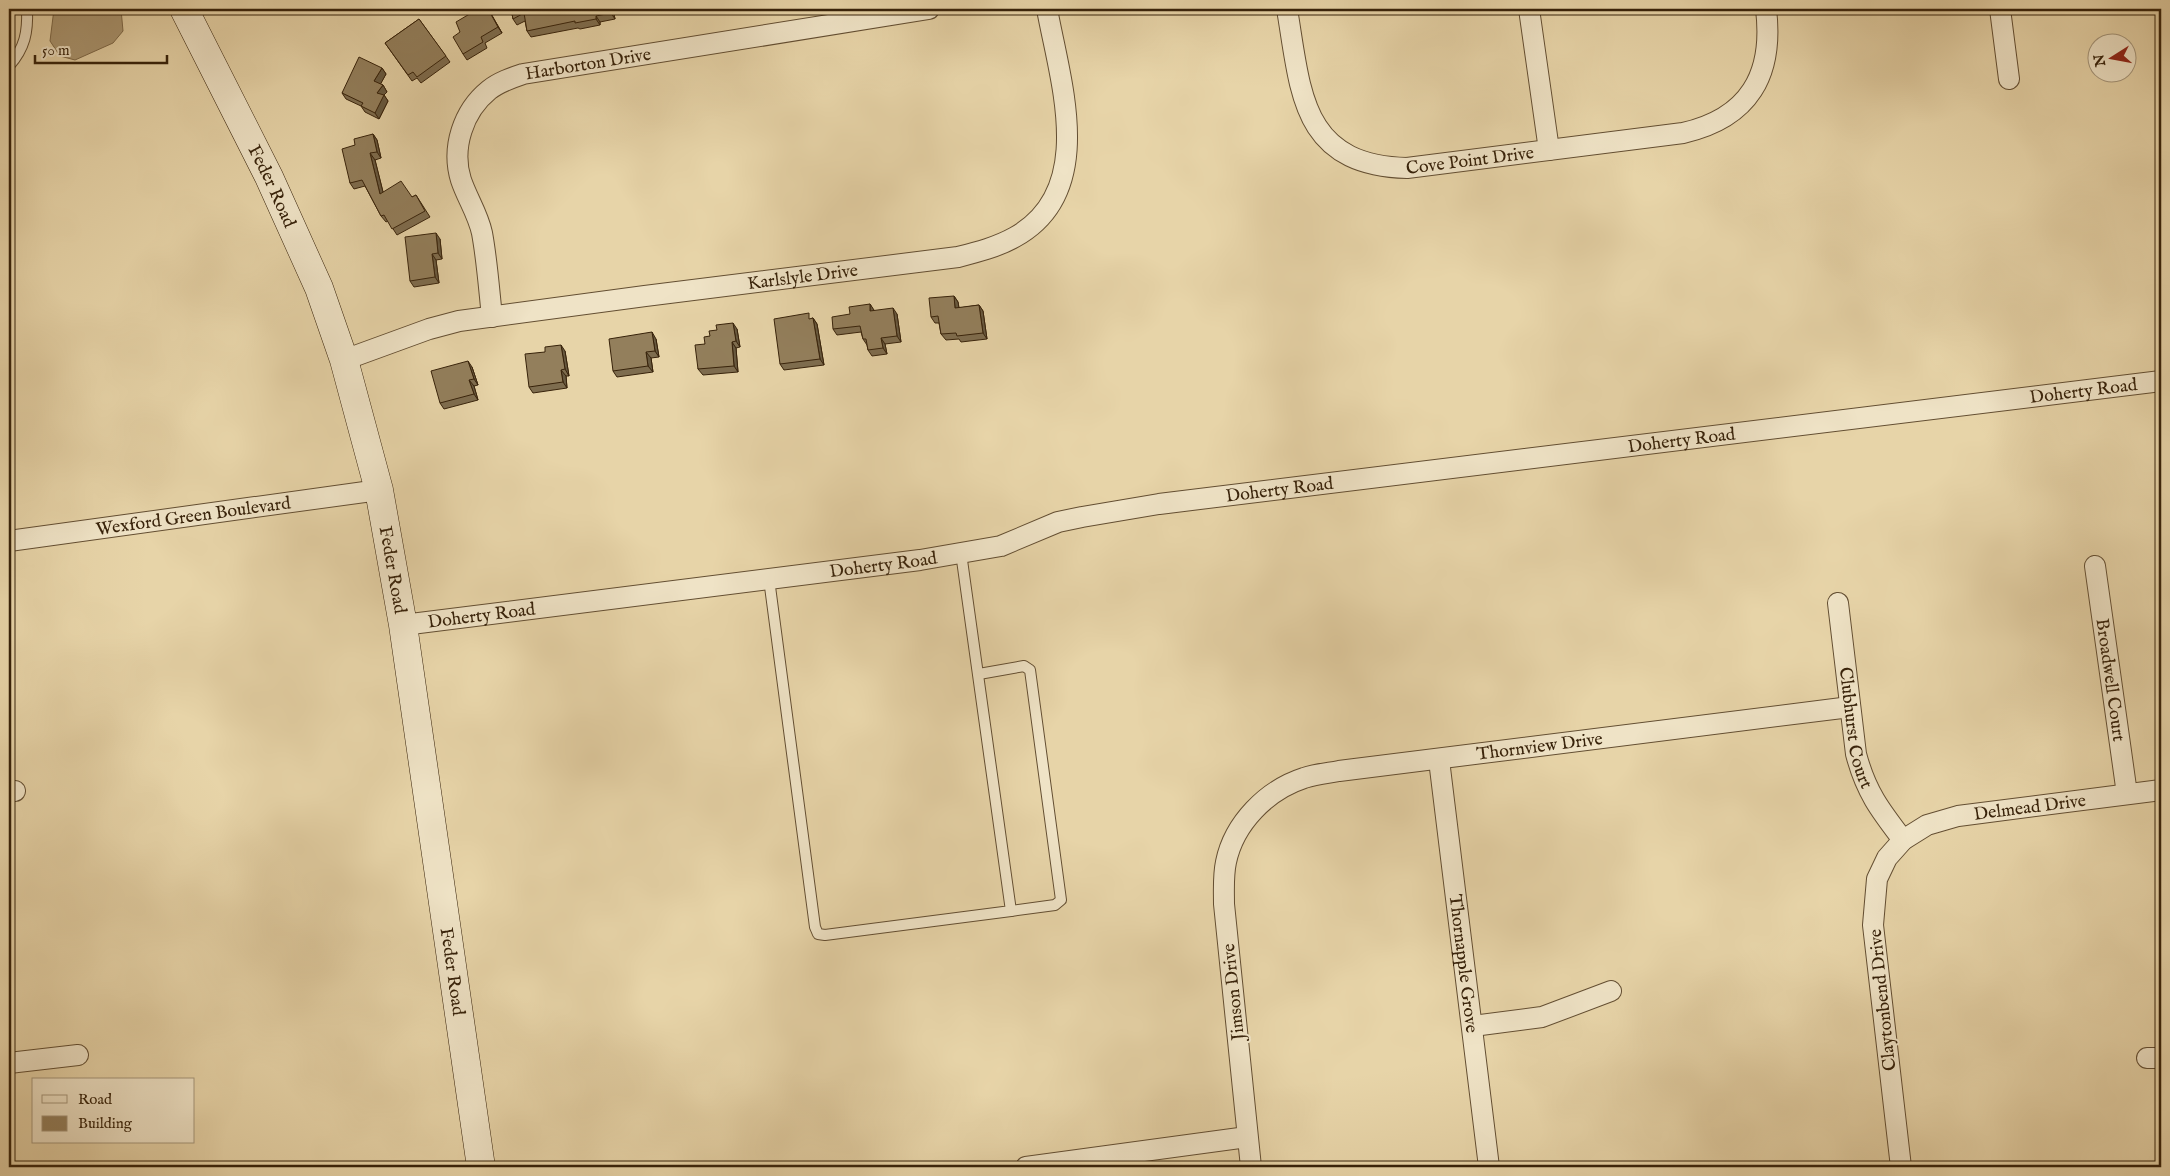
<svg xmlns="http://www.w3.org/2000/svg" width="2170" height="1176" font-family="'IM FELL English',serif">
<rect width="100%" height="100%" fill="#e7d4a8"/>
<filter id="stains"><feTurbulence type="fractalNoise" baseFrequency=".004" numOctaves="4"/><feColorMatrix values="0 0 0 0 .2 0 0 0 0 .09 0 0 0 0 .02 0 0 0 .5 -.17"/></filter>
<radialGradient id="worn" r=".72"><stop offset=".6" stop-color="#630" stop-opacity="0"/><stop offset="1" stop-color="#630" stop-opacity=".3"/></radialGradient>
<polygon fill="#ab9772" stroke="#7d6848" points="54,9 121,9 123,31 113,43 75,60 60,56 50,41"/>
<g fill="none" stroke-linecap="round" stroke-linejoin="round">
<g stroke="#634e32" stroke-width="12">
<g id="lane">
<path d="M9 66C25 48 28 32 27 9"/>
<polyline points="769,579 815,927 818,934 825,935 1011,911 961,553"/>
<polyline points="979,674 1024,666 1030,670 1061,900 1055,905 1011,911"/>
</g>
</g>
<g stroke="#634e32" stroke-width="22">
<g id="street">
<path id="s1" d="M1287 9C1301 93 1301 165 1407 168L1683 133C1749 118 1774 75 1766 9"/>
<polyline points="1529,9 1549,150"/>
<polyline points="2000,9 2009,79"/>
<path id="s2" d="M492 317C489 289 487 260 482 233 478 214 467 198 461 180 451 148 463 111 489 90 499 82 511 78 523 74L929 9"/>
<path id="s3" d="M344 360 429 329 459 321 645 296 958 257C978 252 997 247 1015 237 1098 191 1060 81 1047 9"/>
<path id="s4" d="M9 541 379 490"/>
<path id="s5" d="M2095 566 2127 794"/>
<path id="s6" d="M1838 603 1856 754C1866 792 1880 810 1903 840"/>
<path id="s7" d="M403 625 920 560 1001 546 1058 522 1082 517 1159 504 2161 381"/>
<path id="s8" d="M1439 760 1489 1167"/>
<polyline points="9,792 15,791"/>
<polyline points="1473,1026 1542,1017 1611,991"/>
<polyline points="2147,1058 2161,1058"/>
<polyline points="9,1063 78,1055"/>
<polyline points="1026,1167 1247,1137"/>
<path id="s9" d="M1251 1167 1224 904C1224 890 1223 876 1226 862 1234 823 1267 790 1304 778 1315 774 1328 773 1339 771L1850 707"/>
<path id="s10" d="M1901 1167 1873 925 1877 879 1887 858 1903 840 1927 825 1958 816 2161 790"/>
</g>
</g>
<g stroke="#37220a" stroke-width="29">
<g id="secondary">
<path id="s11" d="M184 9 269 177 319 288 344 360 379 490 403 625 481 1167"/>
</g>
</g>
<use href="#lane" stroke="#efe3c6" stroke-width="10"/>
<use href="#street" stroke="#efe3c6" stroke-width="20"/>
<use href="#secondary" stroke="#efe3c6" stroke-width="28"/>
</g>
<g fill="#7e6d4f" stroke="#37220a">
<polygon points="478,9 488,9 502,33 485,43 487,48 467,60 463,54"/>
<polygon points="511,9 613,9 615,19 600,22 600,25 580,29 578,28 531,37 527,31 525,21 517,25 513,19"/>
<polygon points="419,19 450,62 421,83 417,78 412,81 385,43"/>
<polygon points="382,68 386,74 380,84 383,85 387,92 384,95 388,101 379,119 365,112 361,106 346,99 342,93"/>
<polygon points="373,134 377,140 381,158 375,160 383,192 412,197 416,195 430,217 397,235 388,221 386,222 381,216 365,186 354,189 350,183 355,145"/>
<polygon points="440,239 442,259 436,260 439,283 414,287 410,281"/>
<polygon points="954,296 958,302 959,308 979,305 983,311 987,339 961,342 959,339 946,340 941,334 939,323 935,323 931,317"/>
<polygon points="870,304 874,311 897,314 901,342 885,344 887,354 872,356 868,350 867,345 863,339 861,332 837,335 833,329 850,314"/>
<polygon points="812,318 813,318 817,324 824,365 784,370 780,364"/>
<polygon points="737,329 740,347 736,348 738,372 703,375 698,369 705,344 710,336"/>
<polygon points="656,339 659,357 651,358 653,372 617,377 613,371"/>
<polygon points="565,351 569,376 566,376 567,388 533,393 529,387"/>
<polygon points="472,367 478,385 474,386 478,400 444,409 440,403"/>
</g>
<g fill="#675940" stroke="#37220a">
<polygon points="488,9 489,10 502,33 498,27"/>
<polygon points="610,9 613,9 615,19 611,13"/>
<polygon points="596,16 600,22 600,25 596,19"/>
<polygon points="382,68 386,74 379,87 374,81"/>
<polygon points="383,85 387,92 384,95 388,101 379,119 375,113 377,93"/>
<polygon points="373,134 377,140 381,158 377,152"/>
<polygon points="370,153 375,160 385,200 380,194"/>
<polygon points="436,233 440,239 442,259 438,253"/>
<polygon points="432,254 436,260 439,283 435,277"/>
<polygon points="954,296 958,302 960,314 955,308"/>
<polygon points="870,304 874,310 875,317 870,311"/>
<polygon points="979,305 983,311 987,339 983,333"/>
<polygon points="893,308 897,314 901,342 897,336"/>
<polygon points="813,318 817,324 824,365 820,359"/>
<polygon points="733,323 737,329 740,347 736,341"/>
<polygon points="652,332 656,339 659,357 655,351"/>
<polygon points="881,338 885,344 887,354 883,348"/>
<polygon points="732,342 736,348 738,372 734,366"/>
<polygon points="561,345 565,351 569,376 565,369"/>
<polygon points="646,352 651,358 653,372 648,366"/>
<polygon points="468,361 472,367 478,385 474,379"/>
<polygon points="561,370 566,376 567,388 563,382"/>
<polygon points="469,380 474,386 478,400 474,394"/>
</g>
<g fill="#937f5c" stroke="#37220a">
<polygon points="478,9 488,9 498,27 481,37 483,42 463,54 453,37 460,32 456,22"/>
<polygon points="511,9 610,9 611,13 596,16 596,19 575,23 575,21 527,31 524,13 513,19"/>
<polygon points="419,19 446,56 417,77 413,72 408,75 385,43"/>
<polygon points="359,57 382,68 374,81 383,85 377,93 384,95 375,113 361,106 363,103 342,93"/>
<polygon points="373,134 377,152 370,153 380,194 401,181 412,197 416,195 425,211 392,229 384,215 381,216 362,180 350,183 342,149 355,145 354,139"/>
<polygon points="436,233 438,253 432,254 435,277 410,281 405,237"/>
<polygon points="954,296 955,308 979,305 983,333 957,336 956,333 941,334 938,316 931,317 929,298"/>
<polygon points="870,304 870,311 893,308 897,336 881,338 883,348 868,350 866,339 863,339 860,326 833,329 832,317 850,314 849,307"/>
<polygon points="809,313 809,319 813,318 820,359 780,364 774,319"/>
<polygon points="733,323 736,341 732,342 734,366 698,369 695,345 705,344 704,337 710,336 709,331 717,330 716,325"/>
<polygon points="652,332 655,351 646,352 648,366 613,371 609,339"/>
<polygon points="561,345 565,369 561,370 563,382 529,387 525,354 545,352 545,347"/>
<polygon points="468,361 474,379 469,380 474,394 440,403 431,371"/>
</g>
<g text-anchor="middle" stroke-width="4" stroke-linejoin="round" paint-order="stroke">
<g font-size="18" fill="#37220a" stroke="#efe3c6">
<text dy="6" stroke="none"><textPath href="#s2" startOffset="345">Harborton Drive</textPath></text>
<text dy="6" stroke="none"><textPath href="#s1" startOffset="289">Cove Point Drive</textPath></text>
<text dy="6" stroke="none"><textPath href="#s11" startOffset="198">Feder Road</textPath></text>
<text dy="6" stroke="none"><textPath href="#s3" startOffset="468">Karlslyle Drive</textPath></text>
<text dy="6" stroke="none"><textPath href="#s7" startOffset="1699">Doherty Road</textPath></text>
<text dy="6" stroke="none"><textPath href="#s7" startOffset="1294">Doherty Road</textPath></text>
<text dy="6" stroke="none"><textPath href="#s7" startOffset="889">Doherty Road</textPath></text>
<text dy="6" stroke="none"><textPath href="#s4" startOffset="186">Wexford Green Boulevard</textPath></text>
<text dy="6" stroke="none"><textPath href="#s7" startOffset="484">Doherty Road</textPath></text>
<text dy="6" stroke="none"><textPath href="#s11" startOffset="602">Feder Road</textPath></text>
<text dy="6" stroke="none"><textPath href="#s7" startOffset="79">Doherty Road</textPath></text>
<text dy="6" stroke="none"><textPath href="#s5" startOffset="115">Broadwell Court</textPath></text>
<text dy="6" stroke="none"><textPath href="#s6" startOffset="126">Clubhurst Court</textPath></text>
<text dy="6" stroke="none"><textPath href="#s9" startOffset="664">Thornview Drive</textPath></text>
<text dy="6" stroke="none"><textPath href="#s10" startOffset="470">Delmead Drive</textPath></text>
<text dy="6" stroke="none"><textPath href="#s8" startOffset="205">Thornapple Grove</textPath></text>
<text dy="6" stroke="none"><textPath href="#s11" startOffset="1008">Feder Road</textPath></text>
<text transform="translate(1233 992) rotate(-96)" y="6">Jimson Drive</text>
<text transform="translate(1882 1000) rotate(-96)" y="6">Claytonbend Drive</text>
</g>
</g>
<rect width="2170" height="1176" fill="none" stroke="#e7d4a8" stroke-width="30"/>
<rect x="10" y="10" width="2150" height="1156" fill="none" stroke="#37220a" stroke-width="2.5"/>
<rect x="15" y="15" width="2140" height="1146" fill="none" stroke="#37220a"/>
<rect x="32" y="1078" width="162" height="65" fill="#efe3c6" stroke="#a5967b"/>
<rect x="42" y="1095" width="25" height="8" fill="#efe3c6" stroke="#a5967b"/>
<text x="78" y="1104" font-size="15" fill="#37220a">Road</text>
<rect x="42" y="1116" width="25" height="15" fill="#937f5c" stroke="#a5967b"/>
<text x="78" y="1128" font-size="15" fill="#37220a">Building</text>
<g transform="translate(2112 58) rotate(259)"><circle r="24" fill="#efe3c6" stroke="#a5967b"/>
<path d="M0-4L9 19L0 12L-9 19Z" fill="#8f2418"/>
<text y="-8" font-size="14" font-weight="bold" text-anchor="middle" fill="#37220a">N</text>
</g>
<path d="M35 55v8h132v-8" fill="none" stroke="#37220a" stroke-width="2.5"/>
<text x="42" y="55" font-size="15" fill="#37220a" stroke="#efe3c6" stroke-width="4" paint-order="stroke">50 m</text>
<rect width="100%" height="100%" filter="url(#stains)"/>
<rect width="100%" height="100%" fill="url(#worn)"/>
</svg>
